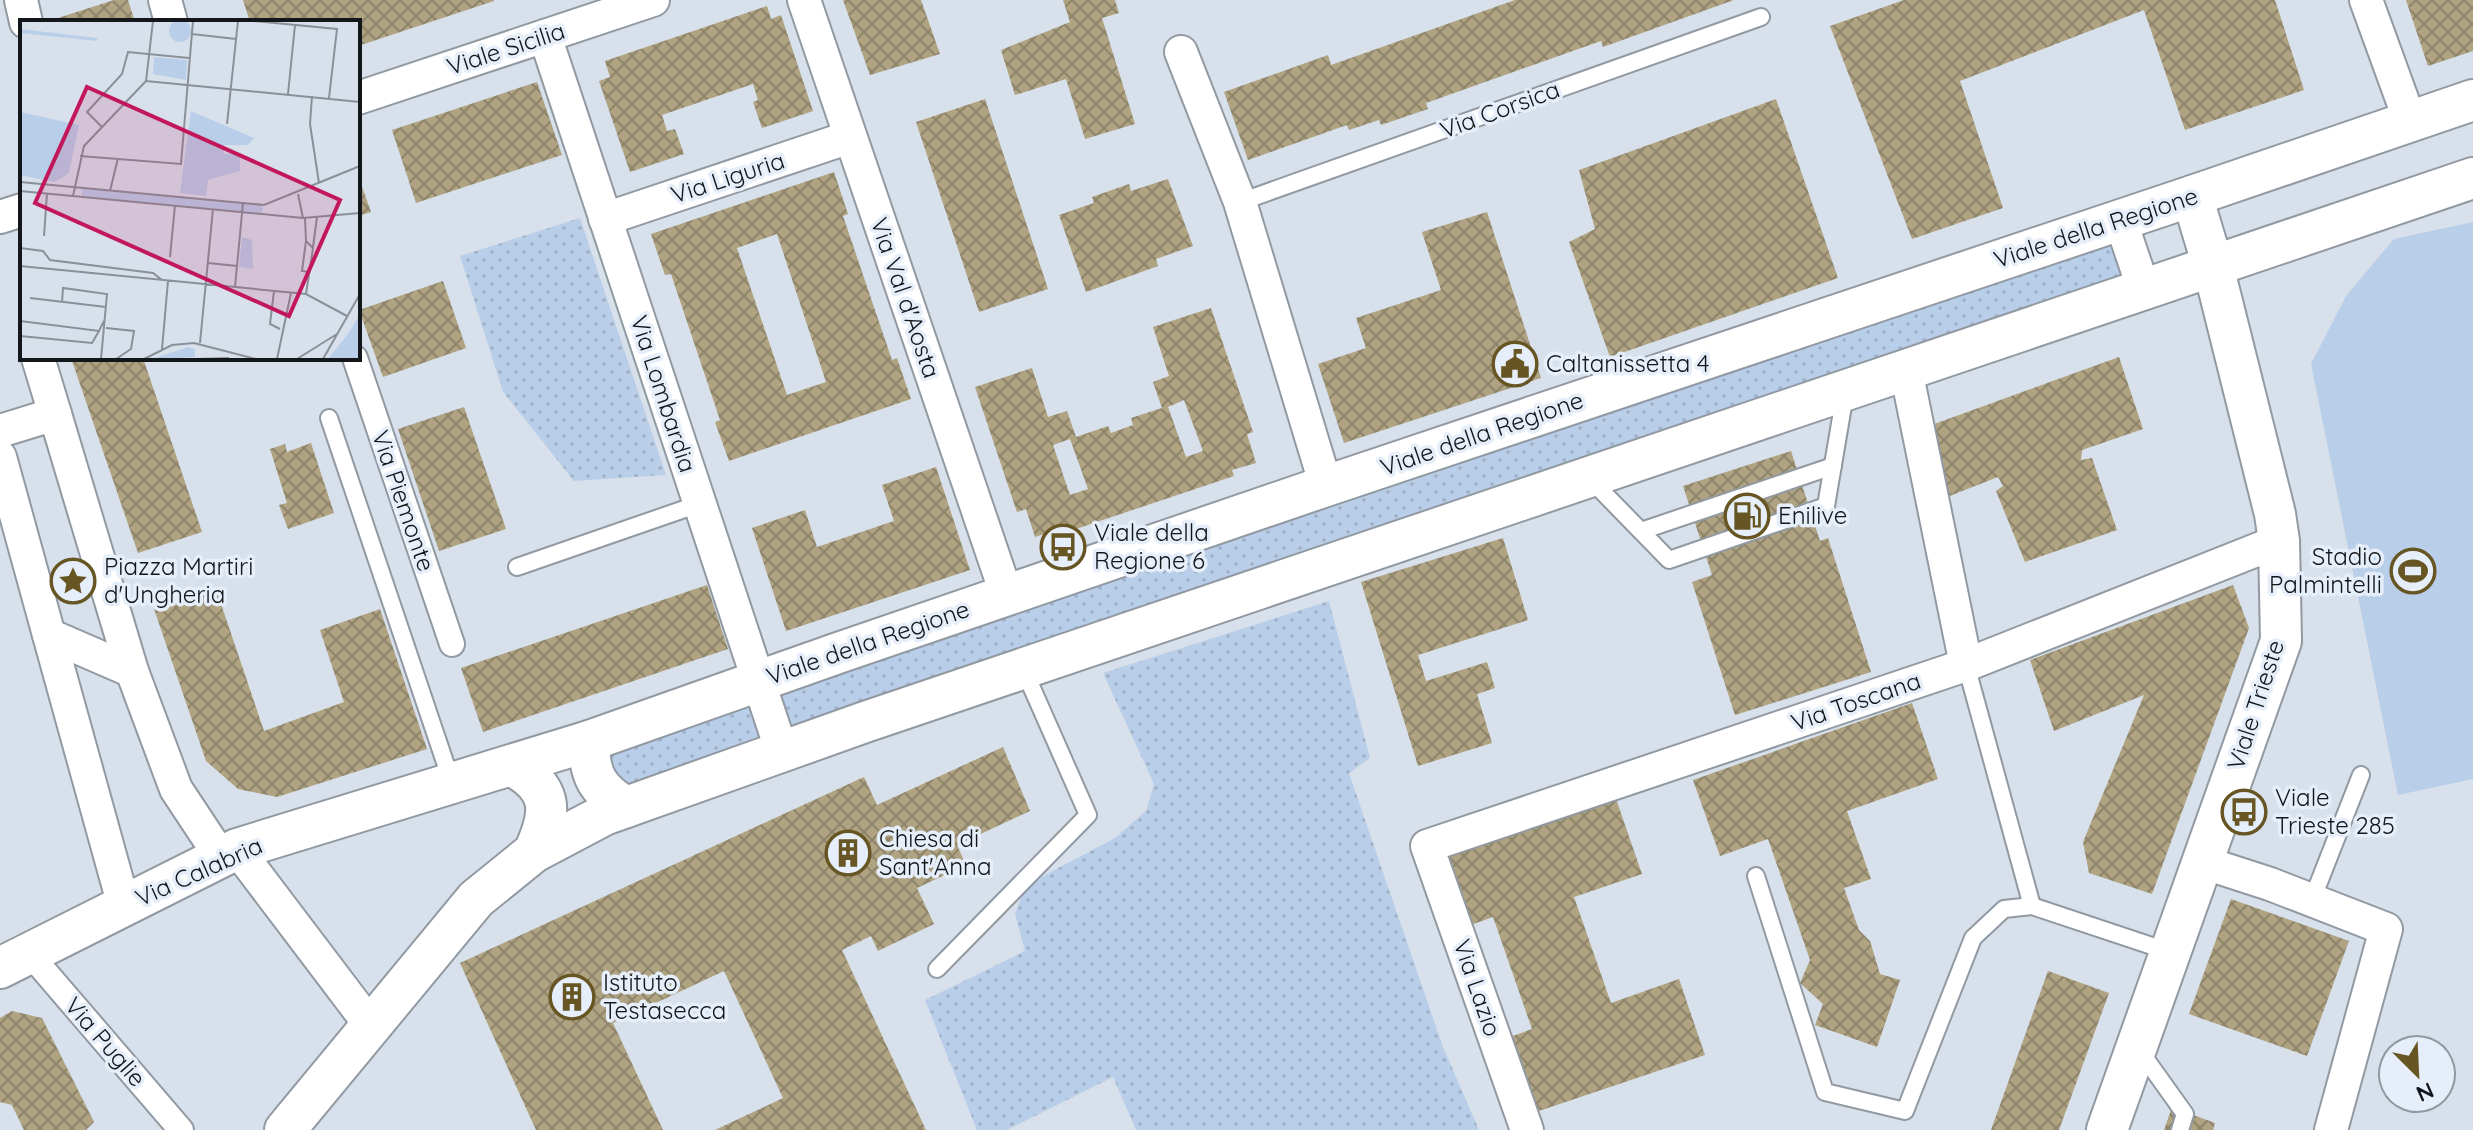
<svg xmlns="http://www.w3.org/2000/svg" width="2473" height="1130" font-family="Quicksand,sans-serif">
<defs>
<pattern id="grass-dots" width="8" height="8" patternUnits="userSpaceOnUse" patternTransform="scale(2)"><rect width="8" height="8" fill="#b9cee8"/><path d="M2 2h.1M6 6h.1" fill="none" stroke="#9eb0c6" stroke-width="1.8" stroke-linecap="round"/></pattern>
<pattern id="building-cross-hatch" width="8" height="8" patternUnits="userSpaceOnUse" patternTransform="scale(2)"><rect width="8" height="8" fill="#afa382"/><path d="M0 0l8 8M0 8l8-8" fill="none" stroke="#8d846a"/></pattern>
</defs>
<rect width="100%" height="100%" fill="#d8e1eb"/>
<g fill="url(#grass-dots)">
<polygon points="580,218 666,475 574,481 503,392 460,256"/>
<polygon points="2120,219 2144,290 626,807 589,762"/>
<polygon points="1329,601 1370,758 1349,773 1443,1047 1479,1130 1136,1130 1113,1077 1007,1130 977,1130 925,1000 1025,951 1015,914 1023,892 1045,875 1115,838 1146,811 1154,784 1103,673"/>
</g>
<polygon fill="#b9cee8" points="2473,222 2473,779 2398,795 2311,364 2346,296 2394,239"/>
<g fill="url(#building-cross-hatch)" fill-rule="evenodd">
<polygon points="114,0 128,0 135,22 59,22 58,18"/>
<polygon points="243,0 494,0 494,1 358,46 358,22 250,22"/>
<polygon points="843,0 921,0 940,54 870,75"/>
<polygon points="1063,0 1115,0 1119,13 1102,18 1135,124 1085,139 1066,79 1015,95 1001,50 1070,22"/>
<polygon points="1515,0 1734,0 1603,47 1601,41 1426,103 1428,109 1381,125 1379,120 1349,130 1347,125 1248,160 1224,92 1328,55 1331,65"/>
<polygon points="1904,0 2275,0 2304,90 2185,130 2144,10 1960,81 2003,208 1912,239 1830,26"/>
<polygon points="2406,0 2473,0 2473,51 2428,66"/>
<polygon points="767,6 771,19 781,15 813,111 762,128 753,102 758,100 753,84 662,115 667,131 675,129 684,154 630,172 599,81 610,77 605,61"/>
<polygon points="537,82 562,155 416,203 392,130"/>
<polygon points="985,99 1048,289 979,312 916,122"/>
<polygon points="1776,99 1838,278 1610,357 1569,242 1595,229 1579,170"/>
<path d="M834 172 848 214 843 216 892 360 897 358 911 399 729 461 715 422 720 420 671 274 665 275 651 234ZM777 234 826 382 787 395 737 248Z"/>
<polygon points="358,175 371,212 358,216"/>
<polygon points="1168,179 1193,246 1156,259 1158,266 1086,292 1059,215 1094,203 1092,197 1129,184 1131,191"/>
<polygon points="1487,212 1541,378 1344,443 1318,364 1366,348 1356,318 1441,290 1422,232"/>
<polygon points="443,281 466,348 383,377 359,310"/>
<path d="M1211 308 1253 432 1247 434 1256 463 1232 470 1234 476 1058 535 1057 530 1035 537 1026 509 1017 512 975 387 1032 368 1048 417 1067 411 1076 437 1108 426 1111 433 1133 425 1131 418 1162 408 1153 382 1169 376 1153 327ZM1184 400 1203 451 1186 457 1168 407ZM1070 439 1088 489 1070 495 1053 445Z"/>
<polygon points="2119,357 2143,429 2082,450 2081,460 2092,458 2117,530 2025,562 1996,491 2003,486 1998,477 1947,497 1926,427"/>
<polygon points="71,358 143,358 202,532 138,553"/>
<polygon points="464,407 506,529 439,551 398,429"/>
<polygon points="311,443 334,513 288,529 279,505 287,503 270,449 285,444 287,452"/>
<polygon points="1791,451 1820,541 1828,538 1871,672 1735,715 1692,582 1712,575 1683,486"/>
<polygon points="936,467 970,570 786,631 752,528 805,510 817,547 894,521 882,485"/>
<polygon points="1503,538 1528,620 1418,655 1426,681 1487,662 1495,688 1477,694 1492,743 1418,766 1361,582"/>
<polygon points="707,585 728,649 483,732 461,668"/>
<polygon points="2233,585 2249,628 2152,894 2089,873 2083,842 2144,695 2054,731 2030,660"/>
<polygon points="216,589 264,731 344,702 320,630 380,609 427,749 277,797 238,789 206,761 154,609"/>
<polygon points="1912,703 1938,779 1847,811 1871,879 1844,888 1859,930 1870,941 1880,974 1900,980 1877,1047 1815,1025 1823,1004 1800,983 1810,960 1768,839 1720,856 1693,780"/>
<polygon points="1003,747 1030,811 957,845 966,865 917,888 934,924 878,951 871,936 842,950 926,1130 715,1130 783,1098 724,971 613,1023 663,1130 536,1130 460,963 864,777 877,805"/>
<polygon points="1614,793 1642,874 1574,897 1611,1003 1679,979 1705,1055 1533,1113 1507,1038 1532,1029 1493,917 1465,927 1440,853"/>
<polygon points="2231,899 2349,941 2307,1056 2189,1014"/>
<polygon points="2048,971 2109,993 2059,1130 1991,1130"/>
<polygon points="12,1011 42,1018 94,1122 86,1130 24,1130 12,1105 0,1102 0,1018"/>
<polygon points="2172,1107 2215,1123 2213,1130 2164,1130"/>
</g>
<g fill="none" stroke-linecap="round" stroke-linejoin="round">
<g stroke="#9199a2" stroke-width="20">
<g id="service">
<polyline points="1240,202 1761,17"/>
<polyline points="329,418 452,783"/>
<polyline points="1590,479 1669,560 1826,506 1845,394"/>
<polyline points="1641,531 1833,466"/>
<polyline points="517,567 699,504"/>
<polyline points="1966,665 2032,906"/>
<polyline points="1756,876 1825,1092 1905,1111 1973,938 2004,909 2032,906 2170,952"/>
<polyline points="2312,900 2361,775"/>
<polyline points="937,969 1088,815 1024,670"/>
<polyline points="2140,1051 2185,1114 2180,1130"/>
</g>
</g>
<g stroke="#9199a2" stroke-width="28">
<g id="pedestrian">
<polyline points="355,358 452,644"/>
<polyline points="29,953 181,1130"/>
</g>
</g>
<g stroke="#9199a2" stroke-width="36">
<g id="minor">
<polyline points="21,0 26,22"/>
<polyline points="165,0 171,22"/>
<polyline points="804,0 1007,596"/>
<polyline points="2366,0 2410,121"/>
<polyline points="545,36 782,752"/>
<polyline points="1181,52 1240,202 1326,486"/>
<polyline points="358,98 653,0"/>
<polyline points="0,217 22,210"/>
<polyline points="605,219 850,137"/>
<polyline points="2120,219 2144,290"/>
<polyline points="38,358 55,414"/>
<polyline points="1906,370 1966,665"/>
<polyline points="0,431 55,414 132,671"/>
<polyline points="0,457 49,635 132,671 176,789 221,857"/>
<polyline points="49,635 124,906"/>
<polyline points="237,849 371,1026"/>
<polyline points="2202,862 2270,884 2386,929 2331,1130"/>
<polyline points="1527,1130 1427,846 1966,665 2279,541"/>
</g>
</g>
<g stroke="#9199a2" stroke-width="44">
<g id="tertiary">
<path d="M589 741C589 775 597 790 626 807"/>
<path d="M513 766C554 789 552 812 534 852"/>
<polyline points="0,968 237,849 589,741 841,652 1326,486 2192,196 2473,100"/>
<polyline points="285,1130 476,899 534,852 604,815 865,722 2473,178"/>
<polyline points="2107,1130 2281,641 2279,541 2275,514 2213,266 2192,196"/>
</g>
</g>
<use href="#service" stroke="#fff" stroke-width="16"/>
<use href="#pedestrian" stroke="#fff" stroke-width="24"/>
<use href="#minor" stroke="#fff" stroke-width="32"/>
<use href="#tertiary" stroke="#fff" stroke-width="40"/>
</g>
<defs>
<g id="civic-ring" transform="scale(2.3)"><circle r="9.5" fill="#e5eef9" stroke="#675624" stroke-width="1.5"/><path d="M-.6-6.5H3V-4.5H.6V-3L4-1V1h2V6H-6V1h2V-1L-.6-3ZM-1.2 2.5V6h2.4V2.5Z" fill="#675624"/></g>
<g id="fuel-ring" transform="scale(2.3)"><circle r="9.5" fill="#e5eef9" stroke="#675624" stroke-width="1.5"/><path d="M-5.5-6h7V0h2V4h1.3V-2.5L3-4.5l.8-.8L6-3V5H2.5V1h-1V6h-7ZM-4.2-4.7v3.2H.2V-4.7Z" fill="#675624"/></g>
<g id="bus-ring" transform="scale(2.3)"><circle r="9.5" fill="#e5eef9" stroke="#675624" stroke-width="1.5"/><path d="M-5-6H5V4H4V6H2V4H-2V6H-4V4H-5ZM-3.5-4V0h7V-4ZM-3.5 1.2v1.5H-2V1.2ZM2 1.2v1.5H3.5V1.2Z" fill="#675624"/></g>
<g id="stadium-ring" transform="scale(2.3)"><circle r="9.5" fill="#e5eef9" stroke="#675624" stroke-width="1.5"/><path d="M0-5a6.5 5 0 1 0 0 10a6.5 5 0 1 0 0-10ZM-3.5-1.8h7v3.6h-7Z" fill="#675624"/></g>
<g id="sight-ring" transform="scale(2.3)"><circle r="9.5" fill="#e5eef9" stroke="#675624" stroke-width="1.5"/><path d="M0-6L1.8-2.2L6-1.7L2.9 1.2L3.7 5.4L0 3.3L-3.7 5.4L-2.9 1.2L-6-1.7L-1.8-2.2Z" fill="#675624"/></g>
<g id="building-ring" transform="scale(2.3)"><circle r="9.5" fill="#e5eef9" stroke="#675624" stroke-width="1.5"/><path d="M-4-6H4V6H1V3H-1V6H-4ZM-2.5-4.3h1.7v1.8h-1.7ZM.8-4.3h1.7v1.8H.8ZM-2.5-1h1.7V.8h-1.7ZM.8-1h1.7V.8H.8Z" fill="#675624"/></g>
</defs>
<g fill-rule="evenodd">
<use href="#civic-ring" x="1515" y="364"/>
<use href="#fuel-ring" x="1747" y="516"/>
<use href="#bus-ring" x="1063" y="547"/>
<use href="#stadium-ring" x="2413" y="571"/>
<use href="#sight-ring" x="73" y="581"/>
<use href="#bus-ring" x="2244" y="812"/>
<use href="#building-ring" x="848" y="853"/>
<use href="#building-ring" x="572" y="997"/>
</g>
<g text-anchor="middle" stroke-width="7" stroke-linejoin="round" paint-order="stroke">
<g font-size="24" fill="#13161a" stroke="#e5eef9">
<text transform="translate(506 49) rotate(-18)" y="8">Viale Sicilia</text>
<text transform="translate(1500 110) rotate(-20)" y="8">Via Corsica</text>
<text transform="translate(728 178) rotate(-18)" y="8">Via Liguria</text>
<text transform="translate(2096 228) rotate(-18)" y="8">Viale della Regione</text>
<text transform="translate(905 298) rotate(71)" y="8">Via Val d'Aosta</text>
<text transform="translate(663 394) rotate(72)" y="8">Via Lombardia</text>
<text transform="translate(1482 434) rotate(-19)" y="8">Viale della Regione</text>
<text transform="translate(403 501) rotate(71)" y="8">Via Piemonte</text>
<text transform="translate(868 643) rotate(-19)" y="8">Viale della Regione</text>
<text transform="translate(1856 702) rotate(-19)" y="8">Via Toscana</text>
<text transform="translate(2256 705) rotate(-72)" y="8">Viale Trieste</text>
<text transform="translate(199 872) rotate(-24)" y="8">Via Calabria</text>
<text transform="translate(1477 988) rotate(71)" y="8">Via Lazio</text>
<text transform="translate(105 1042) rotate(49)" y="8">Via Puglie</text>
</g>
<g font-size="24" fill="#13161a" stroke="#e5eef9" text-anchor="start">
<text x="1546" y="372">Caltanissetta 4</text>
<text x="1778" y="524">Enilive</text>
<text x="1094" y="541">Viale della<tspan x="1094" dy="28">Regione 6</tspan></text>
<text x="2382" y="565" text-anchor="end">Stadio<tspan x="2382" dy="28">Palmintelli</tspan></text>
<text x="104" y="575">Piazza Martiri<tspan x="104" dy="28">d'Ungheria</tspan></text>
<text x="2275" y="806">Viale<tspan x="2275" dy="28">Trieste 285</tspan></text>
<text x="879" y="847">Chiesa di<tspan x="879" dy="28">Sant'Anna</tspan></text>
<text x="603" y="991">Istituto<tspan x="603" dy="28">Testasecca</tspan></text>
</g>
</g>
<g transform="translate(20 20)">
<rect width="340" height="340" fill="#d8e1eb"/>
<path d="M149 11a11 11 0 1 1 22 0a11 11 0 1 1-22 0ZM0 9 77 18V21L0 13ZM134 37 167 40 166 60 133 54ZM171 91 234 118 228 125H204V134H220V151L188 160 186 176 160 173ZM62 168 241 184 243 189 242 193 62 177ZM222 217 232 220 233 249 219 247ZM340 294V339H308L328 314ZM168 327 175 329V337L132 339Z" fill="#b9cee8"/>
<path d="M0 92 59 105 49 153 42 158 34 162 0 155Z" fill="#b9cee8"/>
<path fill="none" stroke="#899097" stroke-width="2" d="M233 1 317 9 309 78M172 14 216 19M126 61 340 82M268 74 275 5M292 76 290 104 299 163M207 104 218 1M82 107 67 92 102 54 108 32 169 38M60 136 161 144 173 1M0 162 244 185 340 146M0 171 283 198 340 193M90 171 98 138M278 174 283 198M53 176 64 126 126 61 133 1M285 198 286 221 293 228 286 274M24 216 27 173M286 221 282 251 289 252M293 227 297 197M0 228 23 231 30 240 133 253 142 260M150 237 155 185M188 243 217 246M0 246 286 274 327 296M215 267 223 183M254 271 250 304 260 309M10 278 86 287M42 282 43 268 87 274 81 339M0 301 79 311 84 301M86 308 114 311 111 329 96 339M0 316 72 323 79 311M180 323 193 189M142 329 148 261M124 339 152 325 174 323 236 339M176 339 209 338M257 339 271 273M277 339 317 314M303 339 340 274"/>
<path fill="#c2185b" fill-opacity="0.15" stroke="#c2185b" stroke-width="4" d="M67 67 320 180 269 296 15 183Z"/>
<rect width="340" height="340" fill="none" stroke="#13161a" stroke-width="4"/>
</g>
<g transform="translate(2417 1074) rotate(156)"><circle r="38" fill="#e5eef9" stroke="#9198a0" stroke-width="2"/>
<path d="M0-6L14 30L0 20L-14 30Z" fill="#675624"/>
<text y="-12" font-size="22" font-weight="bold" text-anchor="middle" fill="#13161a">N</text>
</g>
</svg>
